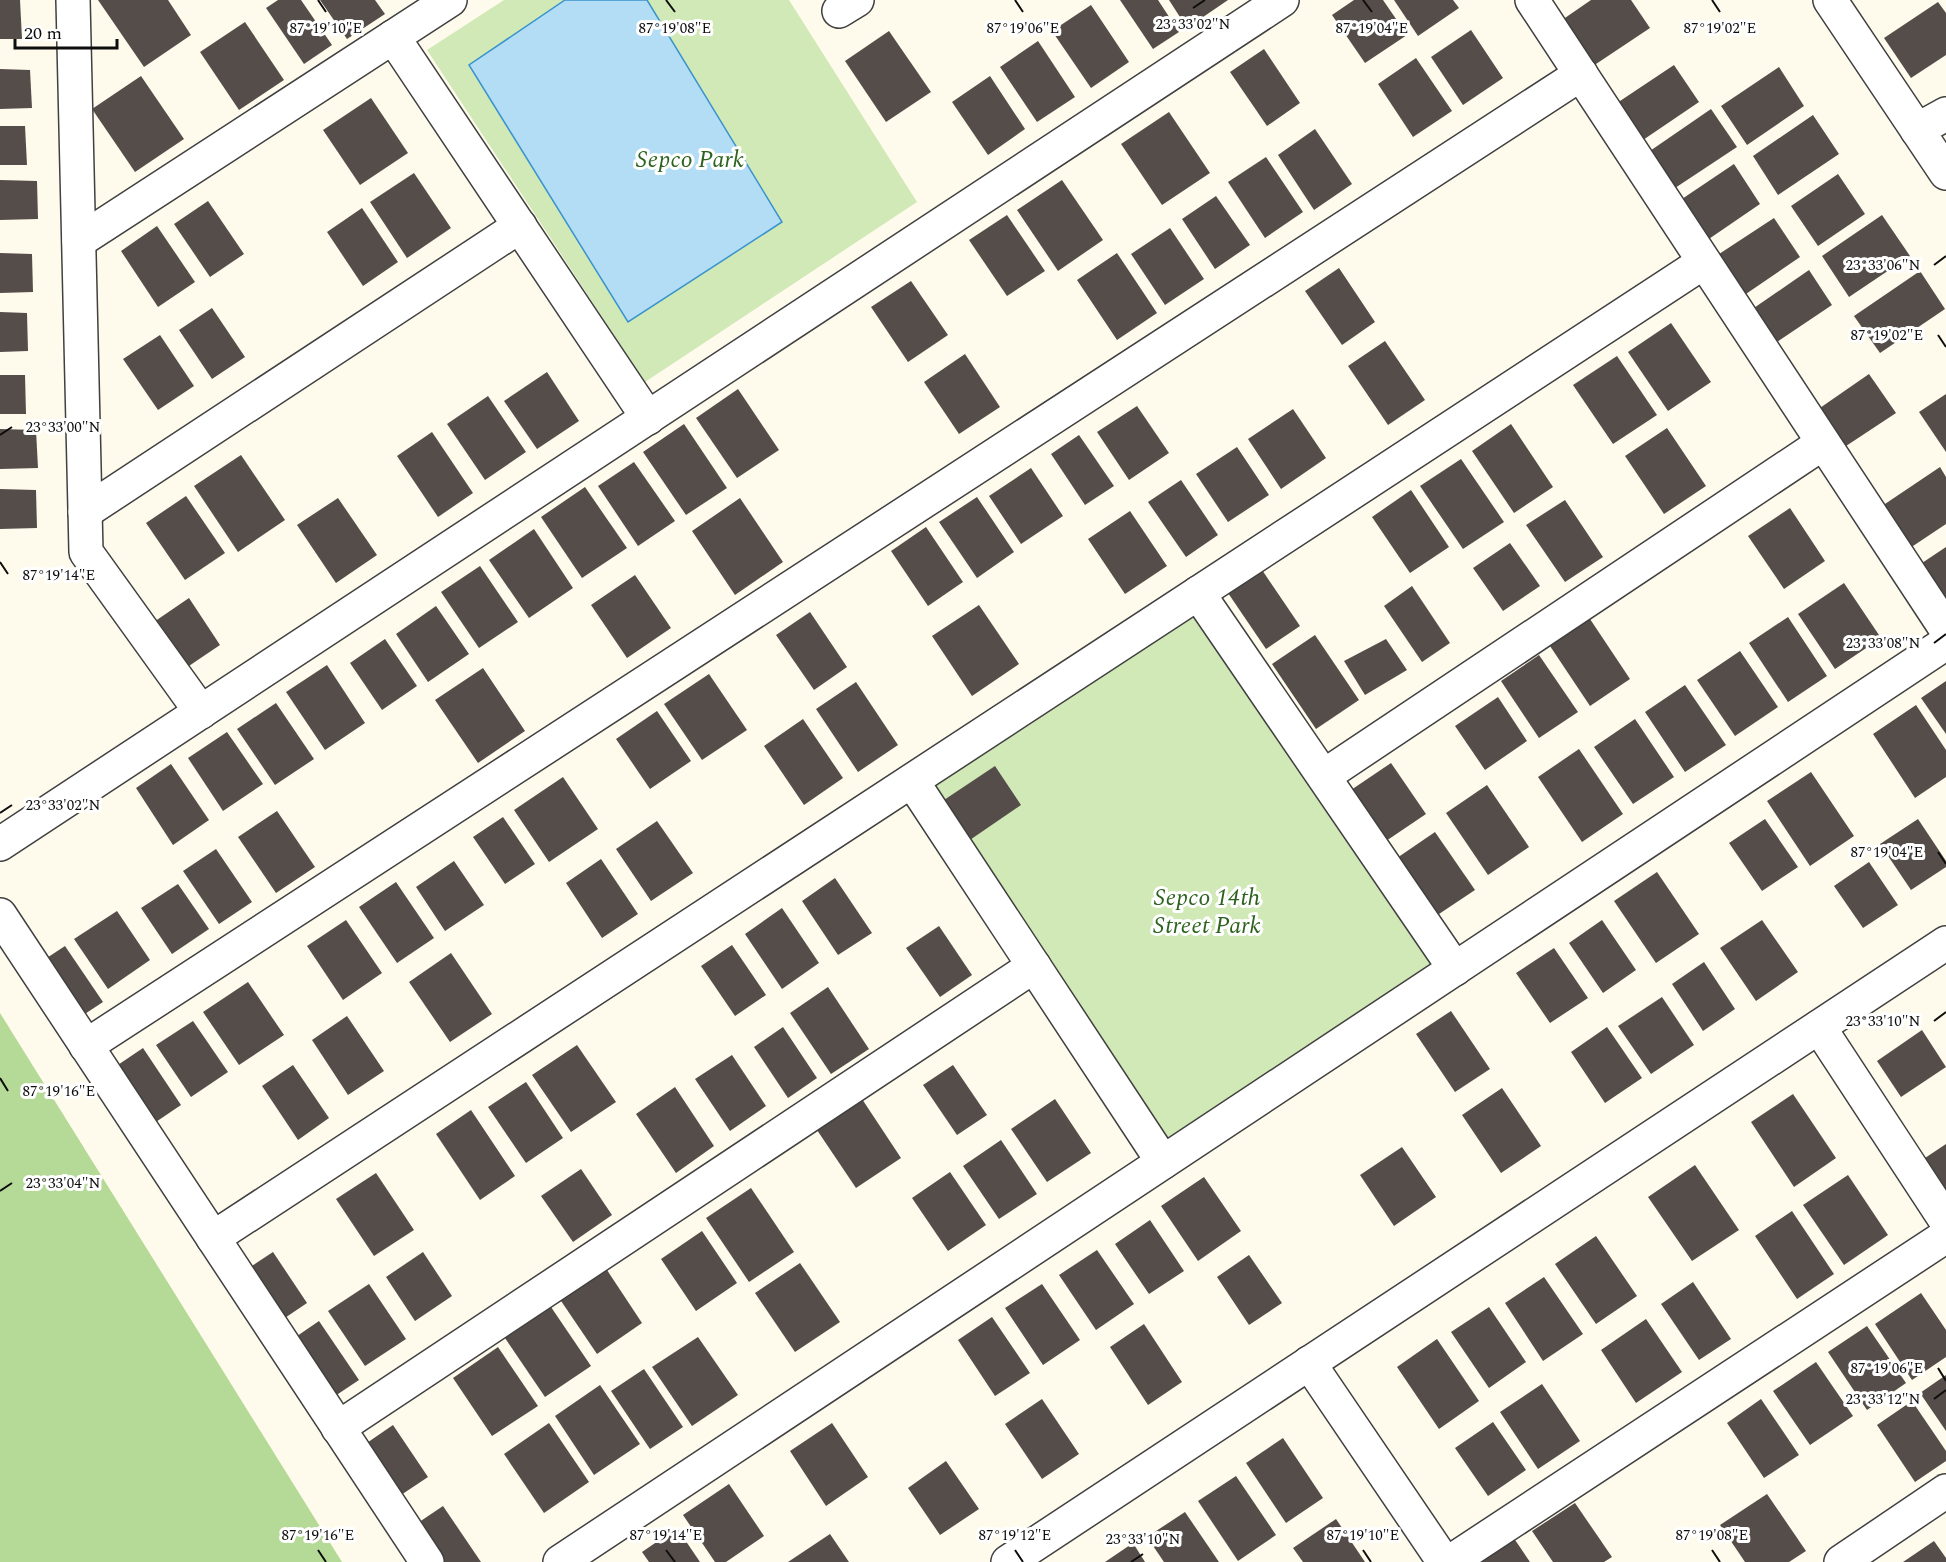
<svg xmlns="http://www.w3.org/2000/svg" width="1946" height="1562" font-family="Spectral,serif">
<rect width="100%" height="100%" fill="#fffbec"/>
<g fill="#d1e8b7">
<polygon points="504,0 789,0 917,202 645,382 427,50"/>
<polygon points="1195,606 1438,959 1164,1145 930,785"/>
</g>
<polygon fill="#b5d996" points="0,1013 342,1562 0,1562"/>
<polygon fill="#b2ddf5" stroke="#3993cc" stroke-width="1.5" points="565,0 647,0 782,222 628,322 469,65"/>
<g fill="#554d49">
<polygon points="0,0 20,0 22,39 0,39"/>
<polygon points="98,0 168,0 191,35 144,67"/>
<polygon points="278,0 301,0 332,45 304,64 266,8"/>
<polygon points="320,0 375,0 385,14 347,39"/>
<polygon points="1120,0 1158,0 1179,32 1153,49"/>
<polygon points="1169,0 1228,0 1187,28"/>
<polygon points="1354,0 1383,0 1407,35 1365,63 1332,15"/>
<polygon points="1394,0 1453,0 1459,8 1418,36"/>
<polygon points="1591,0 1631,0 1650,28 1593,66 1562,20"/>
<polygon points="1938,2 1946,13 1946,55 1911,78 1884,38"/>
<polygon points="1091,5 1129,62 1091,88 1052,31"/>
<polygon points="245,22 284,80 239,110 200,52"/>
<polygon points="1471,30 1503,78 1463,105 1431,57"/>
<polygon points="889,31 931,92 886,122 845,61"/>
<polygon points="1038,41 1075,97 1037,122 1000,67"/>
<polygon points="1264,49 1300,103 1267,126 1230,72"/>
<polygon points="1416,58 1452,111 1413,137 1378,84"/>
<polygon points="1674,65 1699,102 1643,140 1617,103"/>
<polygon points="1779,67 1804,106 1747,145 1721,106"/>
<polygon points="0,69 30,70 32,108 0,109"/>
<polygon points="141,76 184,139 135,172 92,109"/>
<polygon points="990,76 1025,129 988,155 952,102"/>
<polygon points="371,98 408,153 360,185 323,130"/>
<polygon points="1711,109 1737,147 1672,190 1647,153"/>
<polygon points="1169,112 1210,173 1162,205 1121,144"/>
<polygon points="1813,115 1839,154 1778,195 1753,156"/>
<polygon points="0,126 25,126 27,165 0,165"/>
<polygon points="1315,129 1352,184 1314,210 1278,155"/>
<polygon points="1266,157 1303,212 1265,238 1228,182"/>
<polygon points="1734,164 1760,204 1703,243 1676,203"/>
<polygon points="414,173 451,228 407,258 370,202"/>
<polygon points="1838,174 1865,214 1818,246 1791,206"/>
<polygon points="0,180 37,181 38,219 0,220"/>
<polygon points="1062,180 1103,240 1058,271 1017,210"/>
<polygon points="1216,196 1250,245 1215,269 1182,219"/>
<polygon points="208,201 244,254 210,277 174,224"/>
<polygon points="362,208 398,262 363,286 327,232"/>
<polygon points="1007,215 1045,271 1007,296 969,240"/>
<polygon points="1882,215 1910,256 1849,297 1822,256"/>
<polygon points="1774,218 1800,257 1740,298 1713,258"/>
<polygon points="157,226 195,282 158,307 121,251"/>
<polygon points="1170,228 1204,279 1165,305 1131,254"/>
<polygon points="0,253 32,254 33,292 0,293"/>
<polygon points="1117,253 1157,313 1117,340 1077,280"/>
<polygon points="1339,268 1375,322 1342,345 1305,291"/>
<polygon points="1809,270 1832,305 1774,344 1751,310"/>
<polygon points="1920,271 1945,309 1880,353 1854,316"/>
<polygon points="911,281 948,335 908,362 871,307"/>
<polygon points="212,308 245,357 212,379 179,330"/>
<polygon points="0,312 27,313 28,351 0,352"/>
<polygon points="1671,323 1711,382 1668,411 1628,352"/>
<polygon points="160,335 194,386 158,410 123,359"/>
<polygon points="1385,341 1425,400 1388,425 1348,366"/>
<polygon points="965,354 1000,407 959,434 924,382"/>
<polygon points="1617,356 1657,415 1613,444 1573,385"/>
<polygon points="547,372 579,421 537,449 504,401"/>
<polygon points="1869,374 1896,413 1843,448 1817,410"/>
<polygon points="0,375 25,375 26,414 0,414"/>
<polygon points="738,389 779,450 737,478 696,418"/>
<polygon points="1946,394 1946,452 1919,412"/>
<polygon points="488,396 526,452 485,480 447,424"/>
<polygon points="1137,406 1169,453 1129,480 1097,432"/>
<polygon points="1293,409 1326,458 1281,489 1248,439"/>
<polygon points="684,424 727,488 686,515 643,452"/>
<polygon points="1511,424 1553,487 1514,513 1472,451"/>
<polygon points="1667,428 1706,486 1664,514 1625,456"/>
<polygon points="0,429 36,430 38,468 0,469"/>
<polygon points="432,432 473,493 438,517 397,456"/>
<polygon points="1079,435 1114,486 1085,505 1051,454"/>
<polygon points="1237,447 1269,495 1228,522 1196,474"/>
<polygon points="241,455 285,520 238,552 194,486"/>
<polygon points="1461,459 1504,522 1463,549 1420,486"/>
<polygon points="634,462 675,521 638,546 598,486"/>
<polygon points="1940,467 1946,477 1946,524 1907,550 1879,508"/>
<polygon points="1031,468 1063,516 1021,544 989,496"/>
<polygon points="1181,480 1218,535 1186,557 1148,502"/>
<polygon points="585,487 627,548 582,578 541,517"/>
<polygon points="0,489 36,490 37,528 0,529"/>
<polygon points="1411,490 1449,547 1410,573 1372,517"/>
<polygon points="186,496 225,553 185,580 146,523"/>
<polygon points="977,497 1014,552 977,578 939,522"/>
<polygon points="338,498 377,555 336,583 297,525"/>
<polygon points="740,498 783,562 735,595 692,531"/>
<polygon points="1565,500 1603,557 1565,582 1526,525"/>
<polygon points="1790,508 1825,561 1784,589 1748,536"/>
<polygon points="1130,511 1167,566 1125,594 1088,539"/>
<polygon points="926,527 963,582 928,606 891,551"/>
<polygon points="534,529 573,588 529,618 489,560"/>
<polygon points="1510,543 1540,586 1503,611 1473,568"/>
<polygon points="1946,547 1946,597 1939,602 1916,567"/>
<polygon points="480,566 518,622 479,648 441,592"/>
<polygon points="1260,567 1300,626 1266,649 1226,590"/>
<polygon points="635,575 671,628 627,658 591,605"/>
<polygon points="1844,583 1881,638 1835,669 1798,614"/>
<polygon points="1412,586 1450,643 1422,662 1384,606"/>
<polygon points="189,598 220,645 180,672 148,626"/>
<polygon points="979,605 1019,664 972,696 932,636"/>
<polygon points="436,606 469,654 428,682 396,634"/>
<polygon points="810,612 847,667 814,690 776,635"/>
<polygon points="1788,617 1827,676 1788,702 1749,643"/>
<polygon points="1590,619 1630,679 1590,706 1550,646"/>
<polygon points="1315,635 1359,700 1316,729 1272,664"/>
<polygon points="385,639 417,686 382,710 350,663"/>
<polygon points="1386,639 1407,670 1365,695 1344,661"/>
<polygon points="1740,651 1778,707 1735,736 1697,680"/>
<polygon points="1539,655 1578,712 1539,738 1501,681"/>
<polygon points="327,665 365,723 325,750 286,692"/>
<polygon points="483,668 525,731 478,763 435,700"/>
<polygon points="709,674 747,730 702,760 664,704"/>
<polygon points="1946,681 1946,734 1921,698"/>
<polygon points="856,682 898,745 858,772 816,709"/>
<polygon points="1685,685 1726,745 1685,772 1645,712"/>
<polygon points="1498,697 1527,741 1485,770 1455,726"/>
<polygon points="276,703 314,759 275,785 237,729"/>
<polygon points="1916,705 1946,750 1946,777 1915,798 1873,734"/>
<polygon points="657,711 691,761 650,789 616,739"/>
<polygon points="803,719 843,778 804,805 764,746"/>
<polygon points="1635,719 1674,777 1633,804 1594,747"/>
<polygon points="227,732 263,784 223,811 188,758"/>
<polygon points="1579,749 1623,814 1582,842 1538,777"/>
<polygon points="1391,763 1426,814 1386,841 1351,790"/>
<polygon points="171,764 209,820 173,845 136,788"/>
<polygon points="995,766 1021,805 964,844 938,804"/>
<polygon points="1811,772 1854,836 1810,866 1767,801"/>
<polygon points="563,777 598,829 549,862 514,810"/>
<polygon points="1487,785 1529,847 1488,875 1446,813"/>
<polygon points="277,811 315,867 276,893 238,837"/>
<polygon points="503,817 535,864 505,884 473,837"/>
<polygon points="1765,819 1798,867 1762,891 1729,843"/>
<polygon points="1918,819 1946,861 1946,867 1911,890 1880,844"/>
<polygon points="657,821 693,873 651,901 616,849"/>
<polygon points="1435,832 1475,890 1433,918 1394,860"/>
<polygon points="216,849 252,902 219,924 183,871"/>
<polygon points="601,859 638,914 602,938 566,883"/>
<polygon points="454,861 484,905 445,931 416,887"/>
<polygon points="1869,862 1898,905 1863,928 1834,886"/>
<polygon points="1657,872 1699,934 1656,963 1614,901"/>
<polygon points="835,878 872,933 838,955 802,901"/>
<polygon points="396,882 434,938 397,963 359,907"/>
<polygon points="178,884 209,929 172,954 141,908"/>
<polygon points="782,908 819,963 782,989 745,934"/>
<polygon points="117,911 150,960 108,989 74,939"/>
<polygon points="346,920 382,973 343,1000 307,946"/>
<polygon points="1602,920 1636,970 1603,993 1569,943"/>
<polygon points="1762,920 1798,972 1756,1001 1720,948"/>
<polygon points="939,926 972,975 940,997 906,948"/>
<polygon points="732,945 766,995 735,1016 701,966"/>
<polygon points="65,946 103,1002 68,1025 30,969"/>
<polygon points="1554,948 1588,998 1550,1023 1516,973"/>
<polygon points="451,953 492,1014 450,1042 409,982"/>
<polygon points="1704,962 1735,1009 1703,1031 1672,984"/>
<polygon points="248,982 284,1035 239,1065 203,1012"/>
<polygon points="828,987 869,1049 831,1074 790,1013"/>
<polygon points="1662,997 1694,1045 1651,1074 1618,1026"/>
<polygon points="1451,1011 1490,1069 1455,1092 1416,1034"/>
<polygon points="347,1016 384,1071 348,1095 312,1040"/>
<polygon points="193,1021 228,1072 191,1097 156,1045"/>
<polygon points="783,1027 817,1078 788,1098 754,1047"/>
<polygon points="1607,1027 1642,1078 1605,1103 1571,1052"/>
<polygon points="1922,1030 1946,1067 1901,1097 1877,1061"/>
<polygon points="577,1045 616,1102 571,1132 532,1075"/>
<polygon points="143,1048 181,1105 141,1132 103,1075"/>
<polygon points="732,1055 766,1106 730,1131 695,1079"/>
<polygon points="293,1065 329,1118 298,1140 262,1086"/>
<polygon points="953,1065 987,1115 957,1135 923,1085"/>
<polygon points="526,1082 563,1138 526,1163 488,1107"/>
<polygon points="675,1087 714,1146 676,1173 636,1114"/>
<polygon points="1502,1088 1541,1146 1501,1173 1462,1115"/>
<polygon points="1793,1094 1836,1158 1794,1187 1751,1122"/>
<polygon points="862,1099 901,1158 856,1188 817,1130"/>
<polygon points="1055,1099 1091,1153 1047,1182 1011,1129"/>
<polygon points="471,1110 515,1176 480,1200 436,1134"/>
<polygon points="1001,1140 1037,1194 999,1219 963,1166"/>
<polygon points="1946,1144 1946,1190 1925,1158"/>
<polygon points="1402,1147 1436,1197 1394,1226 1360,1175"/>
<polygon points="1695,1165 1739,1230 1692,1261 1648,1197"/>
<polygon points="581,1169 612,1215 573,1242 541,1196"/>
<polygon points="950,1172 986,1225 948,1251 912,1198"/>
<polygon points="376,1173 414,1230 374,1256 336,1199"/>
<polygon points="1848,1175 1888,1235 1844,1265 1803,1205"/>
<polygon points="1204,1177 1241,1231 1198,1261 1161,1206"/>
<polygon points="751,1188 794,1252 749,1282 706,1218"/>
<polygon points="1792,1211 1834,1274 1797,1299 1755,1236"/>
<polygon points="1150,1220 1184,1271 1149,1294 1115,1244"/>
<polygon points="702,1231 737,1283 696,1311 661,1259"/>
<polygon points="1596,1236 1637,1296 1596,1324 1555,1264"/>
<polygon points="1097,1250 1134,1304 1096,1330 1059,1275"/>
<polygon points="273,1252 307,1303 273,1326 238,1275"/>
<polygon points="423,1252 452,1296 415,1321 386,1277"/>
<polygon points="1249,1255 1282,1303 1249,1325 1217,1277"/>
<polygon points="800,1263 840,1322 795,1352 755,1293"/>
<polygon points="603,1264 642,1323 597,1354 557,1295"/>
<polygon points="1544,1277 1583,1334 1543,1361 1505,1303"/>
<polygon points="1693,1282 1731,1339 1699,1360 1661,1304"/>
<polygon points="369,1284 406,1339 365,1366 328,1311"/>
<polygon points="1042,1284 1080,1340 1043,1365 1005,1308"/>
<polygon points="1921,1293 1946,1330 1946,1357 1912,1380 1875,1324"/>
<polygon points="551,1307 591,1366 545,1397 505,1338"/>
<polygon points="1489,1307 1526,1362 1489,1388 1451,1332"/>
<polygon points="992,1317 1030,1373 995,1396 958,1340"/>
<polygon points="1646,1319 1682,1372 1636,1403 1601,1350"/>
<polygon points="319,1321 359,1380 323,1404 284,1345"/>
<polygon points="1144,1324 1182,1382 1148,1405 1110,1347"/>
<polygon points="1867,1326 1906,1383 1867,1410 1828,1352"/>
<polygon points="698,1337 738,1395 692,1426 652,1367"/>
<polygon points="1437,1339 1479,1401 1439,1429 1397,1367"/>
<polygon points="498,1347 538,1406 492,1436 453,1378"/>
<polygon points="1816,1362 1853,1416 1810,1445 1773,1391"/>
<polygon points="644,1369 683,1427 650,1449 611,1391"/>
<polygon points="1946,1375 1946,1431 1920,1393"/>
<polygon points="1542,1384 1580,1441 1538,1469 1500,1412"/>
<polygon points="600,1385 640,1444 594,1475 555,1416"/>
<polygon points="1042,1399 1079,1454 1042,1479 1005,1424"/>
<polygon points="1761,1399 1799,1455 1764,1478 1727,1423"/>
<polygon points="1912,1401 1946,1451 1946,1461 1915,1482 1877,1425"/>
<polygon points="1493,1422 1526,1470 1488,1496 1455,1448"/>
<polygon points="549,1423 589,1482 544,1513 504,1454"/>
<polygon points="832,1423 868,1477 826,1506 790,1451"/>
<polygon points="393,1425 428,1477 380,1509 345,1458"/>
<polygon points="1283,1438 1323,1498 1286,1523 1246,1463"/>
<polygon points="946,1461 979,1509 940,1535 908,1488"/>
<polygon points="1236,1476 1276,1535 1238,1561 1198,1501"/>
<polygon points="729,1484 764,1536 726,1562 715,1562 683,1515"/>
<polygon points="1767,1494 1806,1551 1789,1562 1745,1562 1720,1525"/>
<polygon points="1575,1503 1612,1557 1604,1562 1553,1562 1532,1531"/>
<polygon points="443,1506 481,1562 413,1562 397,1537"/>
<polygon points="1185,1512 1219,1562 1164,1562 1147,1537"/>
<polygon points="1336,1519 1365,1562 1303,1562 1293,1548"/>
<polygon points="677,1528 700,1562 649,1562 642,1552"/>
<polygon points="830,1534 849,1562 788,1562"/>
<polygon points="1511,1534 1530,1562 1469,1562"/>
<polygon points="1934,1541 1946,1558 1946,1562 1903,1562"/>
<polygon points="1133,1543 1145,1562 1105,1562"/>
</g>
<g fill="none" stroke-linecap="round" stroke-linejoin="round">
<g stroke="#404040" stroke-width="36">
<g id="minor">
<polyline points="73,0 86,552 201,712"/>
<polyline points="1532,0 1946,629"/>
<polyline points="1830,0 1946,173"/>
<polyline points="839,11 857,0"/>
<polyline points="393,37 648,418"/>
<polyline points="1917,130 1946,114"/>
<polyline points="79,241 450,0"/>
<polyline points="85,512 520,226"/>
<polyline points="1198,593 1455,969"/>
<polyline points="1324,776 1823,443"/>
<polyline points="912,781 1163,1162"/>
<polyline points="0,844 1282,0"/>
<polyline points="0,915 427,1562"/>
<polyline points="1819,1027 1946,1221"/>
<polyline points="86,1046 1581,74"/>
<polyline points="213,1238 1704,262"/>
<polyline points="1309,1363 1444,1562"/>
<polyline points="338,1428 1034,966"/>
<polyline points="560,1562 1946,643"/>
<polyline points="1008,1562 1946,943"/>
<polyline points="1450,1562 1946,1236"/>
<polyline points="1841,1562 1946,1491"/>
</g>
</g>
<use href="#minor" stroke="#fff" stroke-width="33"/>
</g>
<path fill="none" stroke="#0d0d0d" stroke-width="2" d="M318 0 326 12M666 0 675 12M1015 0 1023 12M1363 0 1372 12M1712 0 1720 12M1193 8 1205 0M1934 265 1946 256M1938 335 1946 347M0 435 12 427M0 562 8 574M1934 643 1946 634M0 813 12 805M1938 852 1946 864M1934 1021 1946 1012M0 1078 8 1091M0 1191 12 1183M1938 1368 1946 1381M1934 1399 1946 1390M318 1550 326 1562M666 1550 675 1562M1015 1550 1023 1562M1363 1550 1371 1562M1712 1550 1720 1562M1131 1562 1143 1554"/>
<g text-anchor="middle" stroke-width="6" stroke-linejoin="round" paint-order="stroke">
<g font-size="24" font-style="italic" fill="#2d631e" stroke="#fff">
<text x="690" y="167">Sepco Park</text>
<text x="1207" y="905">Sepco 14th<tspan x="1207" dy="28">Street Park</tspan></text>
</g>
</g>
<g font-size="15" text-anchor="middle" fill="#0d0d0d" stroke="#fff" stroke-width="6" stroke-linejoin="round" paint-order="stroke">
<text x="1193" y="29">23°33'02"N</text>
<text x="326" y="33">87°19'10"E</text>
<text x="1372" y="33">87°19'04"E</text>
<text x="675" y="33">87°19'08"E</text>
<text x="1023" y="33">87°19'06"E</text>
<text x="1720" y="33">87°19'02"E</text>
<text x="1883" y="270">23°33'06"N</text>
<text x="1887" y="340">87°19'02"E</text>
<text x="63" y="432">23°33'00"N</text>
<text x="59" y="580">87°19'14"E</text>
<text x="1883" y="648">23°33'08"N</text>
<text x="63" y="810">23°33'02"N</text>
<text x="1887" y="857">87°19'04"E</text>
<text x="1883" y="1026">23°33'10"N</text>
<text x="59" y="1096">87°19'16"E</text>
<text x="63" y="1188">23°33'04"N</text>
<text x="1887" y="1373">87°19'06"E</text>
<text x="1883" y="1404">23°33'12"N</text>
<text x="318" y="1540">87°19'16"E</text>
<text x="666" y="1540">87°19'14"E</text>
<text x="1015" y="1540">87°19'12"E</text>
<text x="1363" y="1540">87°19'10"E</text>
<text x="1712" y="1540">87°19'08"E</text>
<text x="1143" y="1544">23°33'10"N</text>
</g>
<path d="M15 39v9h102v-9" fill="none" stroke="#0d0d0d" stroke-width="3"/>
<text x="24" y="39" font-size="18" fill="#0d0d0d" stroke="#ffffff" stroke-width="4.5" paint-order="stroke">20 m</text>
</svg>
